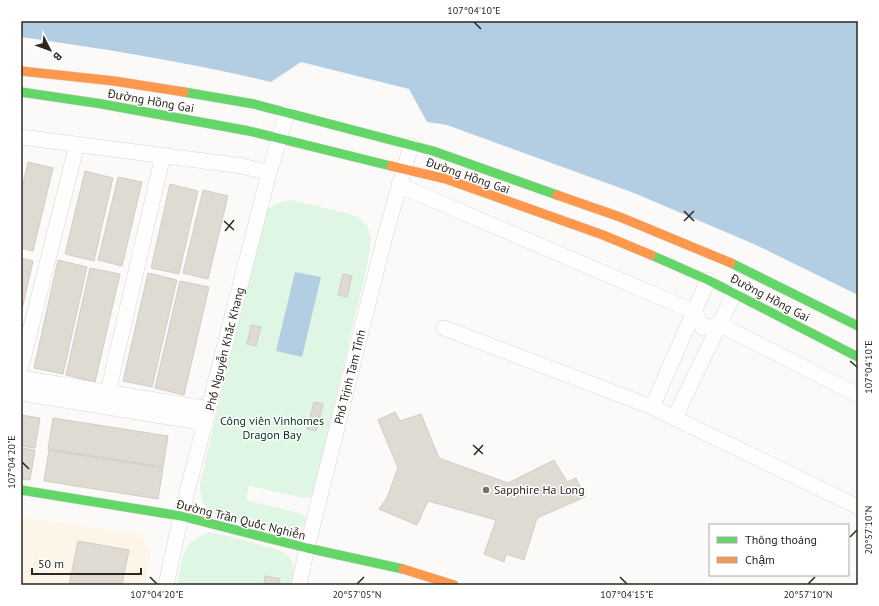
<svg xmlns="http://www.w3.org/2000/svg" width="879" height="606" font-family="'PT Sans',sans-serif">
<rect width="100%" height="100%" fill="#fcfaf8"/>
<polygon fill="#fdf5e8" points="21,518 140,534 151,552 145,585 21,585"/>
<g fill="#dff6e5">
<path d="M291 200 351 214 360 218 368 227 371 238 368 262 313 496 305 498 249 486 246 500 299 513 306 517C305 528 301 530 291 532 275 528 218 520 208 510 201 502 200 493 200 484L253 259 267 209 281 202Z"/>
<path d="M209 532C222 535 279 548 285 553 295 561 295 574 293 585H177C184 555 179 545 209 532Z"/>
</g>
<g fill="#b3cee3">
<path d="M21 21H858V295L756 245 634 193 447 125 427 122 409 89 301 62 271 82C188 62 105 49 21 37Z"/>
<polygon points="295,272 321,277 302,357 276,351"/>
</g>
<g fill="#e0dbd2" stroke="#d0cdc8">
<polygon points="28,162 53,168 33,251 21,248 21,192"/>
<polygon points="85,171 113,178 94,261 65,254"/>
<polygon points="118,177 142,182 122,266 98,260"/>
<polygon points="170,184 198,191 179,274 151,268"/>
<polygon points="203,190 228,196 208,279 183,273"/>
<polygon points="21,258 33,261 21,314"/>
<polygon points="58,260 87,267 63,374 34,368"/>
<polygon points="90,268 120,274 95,382 66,375"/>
<polygon points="148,273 177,280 152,387 123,381"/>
<polygon points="343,274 352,276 347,297 338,295"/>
<polygon points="180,281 209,287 184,395 155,388"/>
<polygon points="251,325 261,327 256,346 247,344"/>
<polygon points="314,402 323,404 316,431 307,429"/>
<polygon points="395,412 400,421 421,414 439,458 444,460 508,483 554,460 567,482 576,478 585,497 537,518 524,560 506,554 504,562 484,554 496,520 428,501 417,525 379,509 387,498 398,468 378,420"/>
<polygon points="21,415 40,418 35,448 21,446"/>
<polygon points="53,418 168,436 163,467 48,449"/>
<polygon points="21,448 35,450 30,480 21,479"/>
<polygon points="49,450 163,468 158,499 44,481"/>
<polygon points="78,541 129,550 122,585 69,585"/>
<polygon points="265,576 280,579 279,585 264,585"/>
</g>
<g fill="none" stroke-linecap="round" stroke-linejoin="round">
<g stroke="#dad7d1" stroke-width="16">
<g id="street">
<polyline points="21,137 242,166 269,173"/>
<polyline points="399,185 695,312 703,328 719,324 858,395"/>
<polyline points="444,328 652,407 858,507"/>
<polyline points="21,367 77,144"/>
<polyline points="21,378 210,409"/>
<polyline points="108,392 163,155"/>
<polyline points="21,393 206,423"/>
<polyline points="652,407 708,280"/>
<polyline points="675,417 735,292"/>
<polyline points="166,585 181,516 269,173 287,113"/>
<polyline points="299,585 307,548 385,236 411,146"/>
</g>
</g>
<g stroke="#dad7d1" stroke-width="10">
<g id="fast">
<polyline points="21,92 102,104 249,131 391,166"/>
<polyline points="184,92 254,104 433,151 557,195"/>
<polyline points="651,255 708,280 858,357"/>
<polyline points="731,263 858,326"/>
<polyline points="21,490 181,516 307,548 403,569"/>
</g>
</g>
<g stroke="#dad7d1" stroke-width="10">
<g id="slow">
<polyline points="21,71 114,81 184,92"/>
<polyline points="391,166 446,179 603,235 651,255"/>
<polyline points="557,195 620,217 731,263"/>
<polyline points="403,569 454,585"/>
</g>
</g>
<use href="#street" stroke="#fffefe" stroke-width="15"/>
<use href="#fast" stroke="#63d668" stroke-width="9"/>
<use href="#slow" stroke="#ff974d" stroke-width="9"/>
</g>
<path fill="none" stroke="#2c271f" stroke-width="1.5" d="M474 22 481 29M684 211 694 221M224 221 234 230M684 221 694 211M225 231 234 220M850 361 857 367M473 445 483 454M474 455 483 445M22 462 29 469M850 537 857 530M150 577 157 584M620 577 627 584M357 584 364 577M808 584 815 577"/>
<circle fill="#75716b" stroke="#fff" stroke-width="1.5" cx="486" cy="490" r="4"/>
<g text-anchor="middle" stroke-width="3" stroke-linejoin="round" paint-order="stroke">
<g font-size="12" fill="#2c271f" stroke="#fff">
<text transform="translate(151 101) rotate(10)" y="4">Đường Hồng Gai</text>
<text transform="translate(468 176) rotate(19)" y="4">Đường Hồng Gai</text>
<text transform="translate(770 298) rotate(28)" y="4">Đường Hồng Gai</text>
<text transform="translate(225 349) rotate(-76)" y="4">Phố Nguyễn Khắc Khang</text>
<text transform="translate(350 377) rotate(-76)" y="4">Phố Trịnh Tam Tỉnh</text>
<text transform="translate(241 520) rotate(14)" y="4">Đường Trần Quốc Nghiễn</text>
</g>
<g font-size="12" fill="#00371d" stroke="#fff">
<text x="272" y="425">Công viên Vinhomes<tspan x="272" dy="14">Dragon Bay</tspan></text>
</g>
<g font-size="12" fill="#2c271f" stroke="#fff" text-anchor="start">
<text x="494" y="494">Sapphire Ha Long</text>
</g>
</g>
<rect width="879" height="606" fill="none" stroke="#ffffff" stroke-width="44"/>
<rect x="709" y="524" width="140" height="52" fill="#ffffff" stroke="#aba9a5"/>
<rect x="717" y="537" width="20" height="6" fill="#63d668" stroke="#aba9a5"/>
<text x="745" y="544" font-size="12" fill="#2c271f">Thông thoáng</text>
<rect x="717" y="557" width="20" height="6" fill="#ff974d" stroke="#aba9a5"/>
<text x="745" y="564" font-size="12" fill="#2c271f">Chậm</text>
<g transform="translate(50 50) rotate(132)" stroke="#ffffff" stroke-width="3" paint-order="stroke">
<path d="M0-3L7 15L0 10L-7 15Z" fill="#2c271f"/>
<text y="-6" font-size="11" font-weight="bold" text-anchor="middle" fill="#2c271f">B</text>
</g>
<path d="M32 568v6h109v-6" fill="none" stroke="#2c271f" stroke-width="2"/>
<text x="38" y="568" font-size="12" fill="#2c271f" stroke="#ffffff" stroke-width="3" paint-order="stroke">50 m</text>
<rect x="22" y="22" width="835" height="562" fill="none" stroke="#2c271f" stroke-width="1.5"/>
<g font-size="10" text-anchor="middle" fill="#2c271f">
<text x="474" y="14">107°04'10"E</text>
<text transform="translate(868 367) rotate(-90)" y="4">107°04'10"E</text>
<text transform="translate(11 462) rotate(-90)" y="4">107°04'20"E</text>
<text transform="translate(868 530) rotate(-90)" y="4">20°57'10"N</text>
<text x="157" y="598">107°04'20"E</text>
<text x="357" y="598">20°57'05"N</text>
<text x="627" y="598">107°04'15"E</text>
<text x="808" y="598">20°57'10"N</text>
</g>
</svg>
